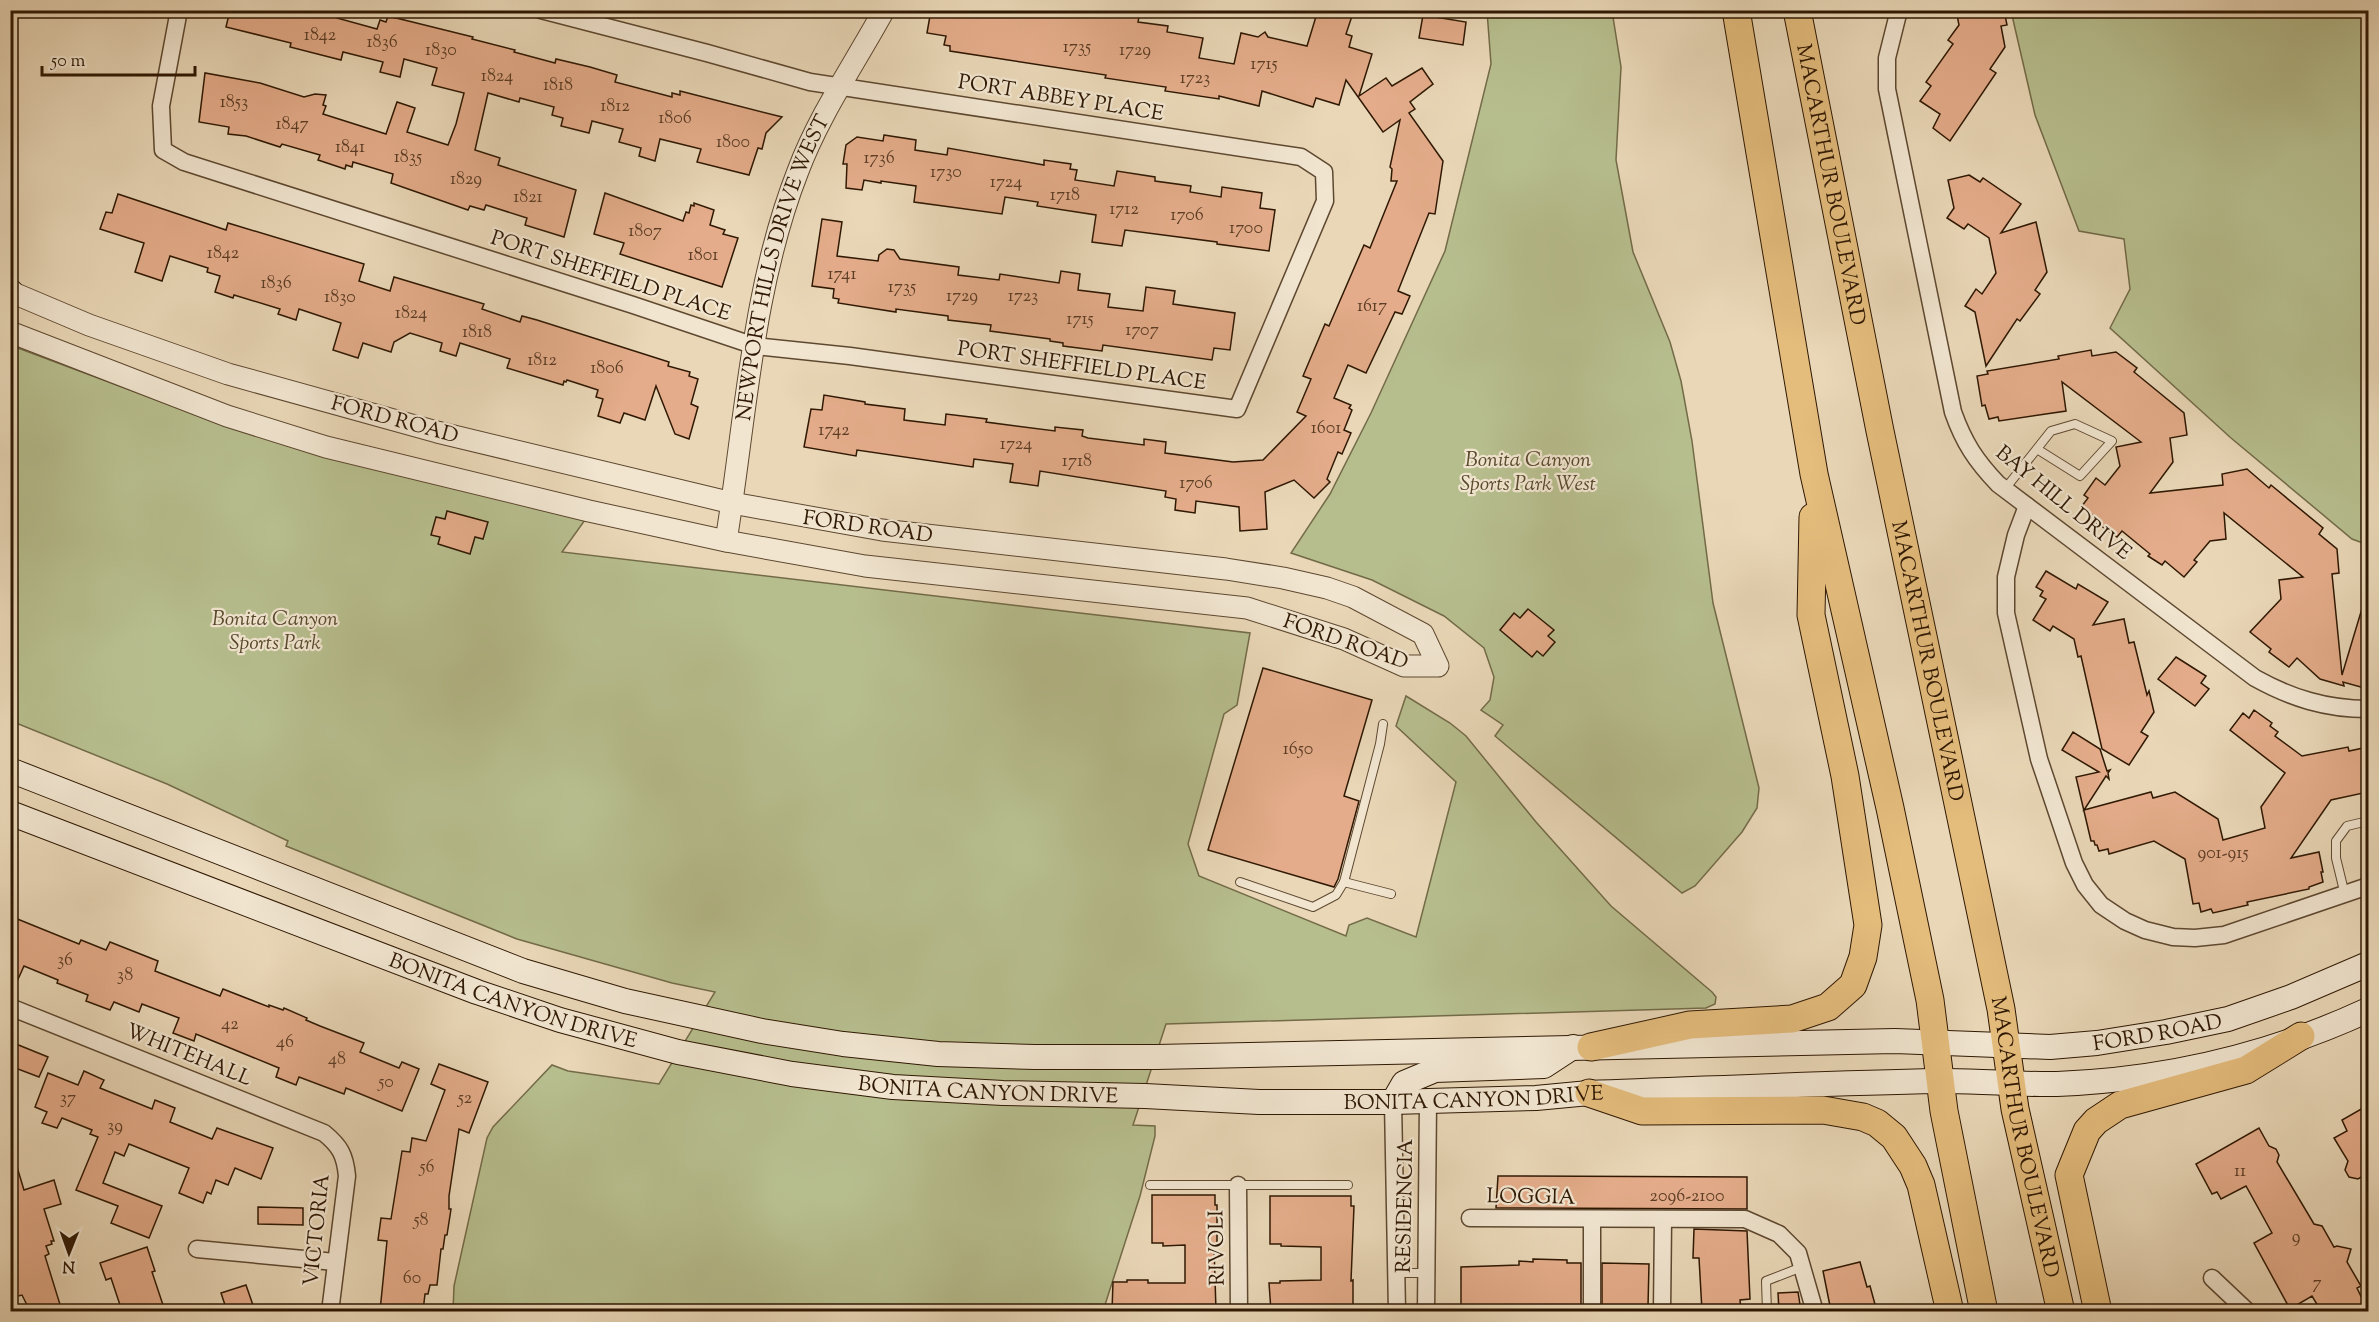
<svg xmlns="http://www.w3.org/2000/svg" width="2379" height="1322" font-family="'Sorts Mill Goudy',serif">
<rect width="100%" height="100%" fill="#e9d7b7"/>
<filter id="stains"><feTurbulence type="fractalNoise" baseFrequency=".00333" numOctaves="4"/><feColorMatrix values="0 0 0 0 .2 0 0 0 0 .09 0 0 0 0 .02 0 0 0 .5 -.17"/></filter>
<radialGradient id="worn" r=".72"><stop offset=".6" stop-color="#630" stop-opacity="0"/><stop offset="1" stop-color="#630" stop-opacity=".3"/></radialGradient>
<g fill="#b7be8e" stroke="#736b48" stroke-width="1.5">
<polygon points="1487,11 1612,11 1621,67 1616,160 1633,252 1670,342 1681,381 1692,441 1713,603 1759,788 1757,808 1742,832 1695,886 1682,893 1495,736 1503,725 1481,710 1490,700 1494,677 1484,648 1444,616 1372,580 1291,553 1330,494 1371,413 1445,251 1491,64"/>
<polygon points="2011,11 2368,11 2368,545 2352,539 2231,438 2110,328 2130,289 2124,239 2079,231 2035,115"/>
<polygon points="10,345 218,423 585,520 562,552 1250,633 1237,705 1224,714 1188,844 1199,876 1346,936 1349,925 1367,918 1416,937 1456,782 1396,726 1406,696 1450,723 1466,736 1536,822 1611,906 1712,992 1716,997 1715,1004 1706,1008 1166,1024 1133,1125 1155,1126 1155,1136 1140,1196 1103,1311 453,1311 454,1286 487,1138 493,1127 552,1065 568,1071 659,1084 715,992 672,983 517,939 286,846 288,841 167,784 11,721"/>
</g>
<g fill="#e4ac8a" stroke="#2f1803" stroke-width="1.5">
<polygon points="230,10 339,10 337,18 377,29 380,20 386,22 388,16 473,37 472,39 515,50 514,52 555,63 556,59 590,67 617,75 615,82 672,97 672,93 680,95 680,91 782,117 766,133 762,149 758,148 749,175 697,162 701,149 660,139 655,161 639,156 641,148 619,142 623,129 592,121 589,133 561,126 563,118 552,115 554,107 520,98 519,102 488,93 475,150 500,158 498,165 576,190 564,237 525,225 527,218 486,205 484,210 470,206 468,210 391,183 393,174 353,162 352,167 346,165 345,169 318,160 320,155 282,144 280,147 246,136 228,134 229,127 199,122 205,73 260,83 304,97 315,94 326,95 323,105 326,106 323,114 386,134 397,102 415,108 407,132 448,145 456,124 464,93 432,85 437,68 404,59 400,77 380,72 383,62 343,52 341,60 290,47 291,43 226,27"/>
<polygon points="931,10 1105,10 1105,12 1139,17 1138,22 1168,26 1167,32 1203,38 1199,58 1234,64 1241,33 1258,37 1265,32 1268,37 1307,46 1318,10 1354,10 1346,34 1352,36 1349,47 1372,54 1359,96 1386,78 1392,86 1422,68 1433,84 1410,102 1415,109 1409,113 1443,161 1435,214 1429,213 1398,291 1410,296 1402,314 1395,312 1366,373 1348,365 1334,398 1351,405 1349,408 1352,410 1344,430 1351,433 1342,454 1338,452 1327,479 1330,482 1314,498 1294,480 1265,492 1267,529 1240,531 1239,507 1196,501 1195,513 1175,510 1176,499 1165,497 1166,491 1040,471 1038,486 1010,482 1013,464 974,459 973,467 857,450 856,456 804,447 811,409 822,410 824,395 865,402 865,404 905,409 904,420 945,425 946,414 987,419 986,422 1055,431 1055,427 1083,430 1082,436 1088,438 1144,445 1144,439 1166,442 1165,453 1233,462 1263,460 1306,416 1297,412 1311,379 1303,376 1325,324 1329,326 1364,245 1370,248 1397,181 1391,181 1392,169 1390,167 1400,120 1383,132 1346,80 1339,105 1316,98 1313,107 1262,91 1259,106 1219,96 1219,99 1165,91 1166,87 1105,78 1106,75 950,51 950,46 944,45 946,36 927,33"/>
<polygon points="1956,10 2004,10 2007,25 2001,26 2005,47 1990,69 1996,73 1950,141 1933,128 1940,114 1920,101 1931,86 1926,82 1953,44 1948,40 1959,25"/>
<polygon points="1423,15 1466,22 1463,45 1419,38"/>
<polygon points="884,135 916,140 915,150 947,155 948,148 1044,165 1044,160 1071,164 1070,169 1077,170 1075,180 1114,186 1117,171 1155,177 1155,181 1191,186 1190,192 1221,197 1222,187 1262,193 1260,208 1275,210 1269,251 1217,244 1217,242 1125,230 1122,246 1092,242 1096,215 1037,206 1038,202 1005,197 1002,214 914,202 916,186 881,181 881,183 864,180 862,190 846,188 847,164 843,164 846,145 857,137 883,141"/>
<polygon points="1969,175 1980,182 1983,178 2021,204 2001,233 2036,222 2047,272 2035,290 2040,294 2020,321 2017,319 1986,366 1975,312 1965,306 1976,289 1982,294 1996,273 1989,238 1968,224 1964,229 1947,218 1954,208 1948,180"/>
<polygon points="605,193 683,221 686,212 689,213 691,205 694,206 694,203 714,210 710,225 725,230 723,234 738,238 722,287 620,254 624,243 594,234"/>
<polygon points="118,194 226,230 228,223 364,264 359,281 390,291 394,277 484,304 482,309 520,322 522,316 537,320 669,362 668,366 690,372 689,376 698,379 691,404 698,407 689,439 675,434 656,386 645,420 624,413 620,423 598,416 603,399 596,397 598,390 567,380 566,382 564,381 563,385 507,368 510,359 460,343 456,356 440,351 442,343 410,333 394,342 391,352 363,343 358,358 333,350 341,323 299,309 296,320 278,314 280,309 234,295 233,298 215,292 220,276 207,272 208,268 170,256 162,281 135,272 144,243 100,229 106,212 112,213"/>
<polygon points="822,219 842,222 837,256 878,261 879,255 887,249 894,250 900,259 959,267 958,275 999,280 1000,274 1059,283 1061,271 1080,274 1078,290 1110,294 1108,307 1143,311 1146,287 1175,291 1173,304 1235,313 1230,350 1214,348 1212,360 1103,345 1102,351 1063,346 1063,343 1050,341 1050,339 990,331 991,325 948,320 948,316 896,309 896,312 838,303 839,299 833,298 834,289 812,286"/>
<polygon points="2091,350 2092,356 2116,352 2137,368 2134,372 2184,413 2187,435 2170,438 2173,462 2150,493 2223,485 2222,474 2247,469 2269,488 2271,485 2323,528 2319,534 2337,549 2339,573 2332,574 2342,675 2364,602 2368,603 2368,689 2343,682 2344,686 2320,679 2297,658 2289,667 2269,652 2271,649 2250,632 2281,599 2279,580 2303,577 2224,513 2226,539 2210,541 2194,560 2197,562 2184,577 2165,561 2162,565 2148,556 2150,554 2122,531 2117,537 2090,518 2092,515 2082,506 2088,498 2084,495 2096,478 2105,485 2120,466 2116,447 2141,442 2062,382 2066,411 1999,421 1998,417 1989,419 1985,405 1982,406 1977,376 1988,374 1987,371 2059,359 2058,356"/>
<polygon points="447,511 488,522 483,539 475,537 470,554 438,544 440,537 431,535 436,517 445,519"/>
<polygon points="2046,571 2076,589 2078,584 2108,602 2093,625 2124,619 2129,643 2134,642 2147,695 2149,691 2154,712 2141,732 2148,736 2129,765 2102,749 2081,656 2078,657 2074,639 2053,626 2050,631 2033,620 2046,599 2040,596 2043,591 2036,587"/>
<polygon points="1528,609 1554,630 1548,636 1555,642 1543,656 1537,651 1532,657 1500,630 1514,613 1520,618"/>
<polygon points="2176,657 2206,676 2201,683 2209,689 2195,706 2158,679"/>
<polygon points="1263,668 1372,700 1344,796 1359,801 1338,879 1334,887 1208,850"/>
<polygon points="2254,710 2272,723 2270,726 2278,732 2275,736 2302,756 2348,747 2349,751 2368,747 2368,792 2331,800 2291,858 2319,852 2323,872 2321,872 2323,882 2309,887 2309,889 2247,902 2248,905 2213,913 2211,909 2201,912 2199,903 2193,904 2185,859 2154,841 2109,854 2108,849 2099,851 2097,845 2095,845 2094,841 2091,841 2076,777 2099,772 2062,750 2073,732 2100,749 2107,771 2110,770 2108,773 2109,779 2106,776 2084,810 2151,792 2153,798 2175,792 2218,819 2223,840 2265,828 2261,807 2285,773 2230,730 2243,713 2249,718"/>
<polygon points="10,916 79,944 81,940 106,950 110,942 158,961 155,971 220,996 223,989 269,1007 269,1005 283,1010 284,1008 307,1018 306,1020 320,1026 364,1043 360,1052 399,1068 402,1062 419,1069 402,1111 346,1088 344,1094 299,1077 296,1085 276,1077 279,1068 196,1034 194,1041 173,1033 179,1018 142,1004 139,1012 114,1002 110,1010 86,1001 88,995 57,983 58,980 24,966 10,997"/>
<polygon points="16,1044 48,1057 39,1077 10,1066 10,1059"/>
<polygon points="439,1064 488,1082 469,1133 459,1129 449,1196 449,1209 451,1209 447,1235 445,1235 443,1249 441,1249 437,1285 430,1285 428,1294 425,1294 423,1311 380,1311 387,1241 378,1240 381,1218 391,1219 402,1151 410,1152 412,1138 426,1141 445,1090 431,1084"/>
<polygon points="84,1071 104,1080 100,1088 152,1109 155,1100 175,1108 170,1122 212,1139 217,1128 273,1148 261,1179 235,1168 228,1185 216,1180 211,1194 207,1192 203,1203 179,1193 189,1168 129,1144 124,1156 115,1152 103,1183 162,1206 149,1238 111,1223 118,1206 76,1190 98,1137 90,1134 92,1130 62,1118 57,1128 42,1123 47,1112 35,1107 48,1073 78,1085"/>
<polygon points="2363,1108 2368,1117 2368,1173 2358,1179 2349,1177 2345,1170 2348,1161 2334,1138 2347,1131 2342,1120"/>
<polygon points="2259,1128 2269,1146 2276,1149 2279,1155 2277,1162 2314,1224 2322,1226 2334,1247 2337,1246 2351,1249 2347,1262 2361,1286 2357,1288 2368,1311 2321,1311 2312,1296 2290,1309 2254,1243 2272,1233 2246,1186 2221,1199 2217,1192 2212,1194 2196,1164"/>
<polygon points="14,1157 24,1190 54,1180 61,1204 44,1209 54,1241 51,1241 52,1244 46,1246 49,1254 45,1256 62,1311 30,1311 22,1295 10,1298 10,1158"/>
<polygon points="1498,1176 1747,1177 1747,1209 1496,1208"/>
<polygon points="1152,1195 1215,1195 1215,1205 1217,1205 1217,1246 1214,1246 1216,1311 1112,1311 1113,1282 1127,1282 1127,1280 1148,1280 1148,1283 1185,1283 1185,1245 1163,1246 1163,1243 1152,1243"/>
<polygon points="1270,1196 1351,1196 1351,1206 1354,1206 1351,1281 1353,1280 1353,1311 1271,1311 1269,1283 1280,1283 1280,1281 1321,1280 1321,1247 1281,1246 1281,1244 1270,1244"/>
<polygon points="258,1207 303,1208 303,1225 258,1224"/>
<polygon points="1694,1229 1747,1231 1750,1299 1740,1300 1741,1311 1702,1311 1699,1258 1693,1258"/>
<polygon points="147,1247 155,1271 152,1272 165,1311 122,1311 111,1278 106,1280 100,1263"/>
<polygon points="1533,1259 1567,1260 1567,1263 1581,1263 1581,1311 1461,1311 1461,1267 1519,1265 1519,1261 1533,1262"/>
<polygon points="1860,1262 1867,1287 1870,1286 1876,1308 1866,1311 1831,1311 1823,1271"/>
<polygon points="1602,1263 1649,1264 1648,1306 1641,1306 1641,1308 1602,1307"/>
<polygon points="246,1285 255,1311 227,1311 221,1293"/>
<polygon points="1798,1292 1801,1311 1779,1311 1778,1293"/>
</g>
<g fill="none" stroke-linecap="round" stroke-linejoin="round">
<g stroke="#5e4830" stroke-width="10">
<g id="service">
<polyline points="2005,489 2051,431 2075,424 2112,441 2080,476 2037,449"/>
<polyline points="1383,724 1380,744 1344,882 1391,894"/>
<polyline points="1240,882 1313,907 1336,895 1344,882"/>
<polyline points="2345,895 2336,858 2336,841 2347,826 2368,821"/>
<polyline points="1150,1185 1348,1185"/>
<polyline points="1397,1273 1426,1273"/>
<polyline points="1767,1312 1766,1281 1802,1267"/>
</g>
</g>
<g stroke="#5e4830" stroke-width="19">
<g id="minor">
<polyline points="179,10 161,106 163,150 184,162 633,305 755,346 850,356 1237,409 1325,201 1324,172 1301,157 810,82 707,53 541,10"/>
<path d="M1899 10 1887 58V89L1953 412C1964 443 1976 461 1998 484L2255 678C2291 698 2326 709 2368 709"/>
<polyline points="2027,506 2016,535 2006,577 2006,613 2039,759 2074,863 2085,885 2101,905 2125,921 2145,930 2173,937 2195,938 2224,935 2368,886"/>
<path d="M10 1007 324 1133C340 1146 345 1155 347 1176L330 1312"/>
<polyline points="1393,1102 1397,1312"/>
<polyline points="1238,1185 1239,1312"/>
<polyline points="1470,1218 1745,1219 1779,1234 1798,1253 1815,1312"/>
<polyline points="1592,1220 1592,1312"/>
<polyline points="197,1249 335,1262"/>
<polyline points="2212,1278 2248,1312"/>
<polyline points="1426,1312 1428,1101"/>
<polyline points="1662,1312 1663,1220"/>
</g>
</g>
<g stroke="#5e4830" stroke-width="23">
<g id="tertiary">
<polyline points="10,332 227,416 326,447 589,511 726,541 865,566 1247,608 1344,639 1404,666 1438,666 1423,634 1353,597 1327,588 1283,578 1226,569 882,530 732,503 437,432 228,374 89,325 11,292"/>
<path id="s1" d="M726 541C746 418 752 288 798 171 819 115 855 63 884 10"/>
</g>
</g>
<g stroke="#2f1803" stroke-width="26">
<g id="secondary">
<polyline points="10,292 11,292"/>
<path id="s2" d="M10 770 523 971 625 1001 762 1031 843 1044 938 1054 1035 1057H1156L1895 1041 2050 1047 2097 1043 2166 1032 2228 1019 2291 997 2368 964"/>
<path id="s3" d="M10 813 477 992 560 1020 678 1052 792 1074 893 1087 1003 1093 1145 1096 1259 1102H1393L1536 1098 1589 1093C1705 1089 1822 1083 1938 1081 1978 1080 2017 1085 2057 1084 2164 1080 2271 1055 2368 1010"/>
<polyline points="1393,1102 1404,1083 1435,1070 1544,1066 1573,1047"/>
</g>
</g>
<g stroke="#2f1803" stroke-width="29">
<g id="primary">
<polyline points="1736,10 1814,474 1890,808 1930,1000 1944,1111 1984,1312"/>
<path id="s4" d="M1797 10 1880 431 2001 1009 2015 1109 2061 1312"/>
<polyline points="1591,1047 1690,1025 1792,1019 1828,1007 1853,985 1863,957 1868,925 1845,776 1811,615 1813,517"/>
<polyline points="1589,1093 1642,1111 1823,1110 1863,1117 1877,1123 1894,1137 1913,1166 1921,1185 1950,1312"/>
<polyline points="2098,1312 2069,1175 2087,1131 2096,1121 2120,1105 2246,1070 2301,1036"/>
</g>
</g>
<use href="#service" stroke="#f1e5d0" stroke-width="8"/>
<use href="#minor" stroke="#f1e5d0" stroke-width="16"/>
<use href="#tertiary" stroke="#f1e5d0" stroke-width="21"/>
<use href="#secondary" stroke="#f1e5d0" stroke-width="24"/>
<use href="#primary" stroke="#e4bc7c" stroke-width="27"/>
</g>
<g text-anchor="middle" stroke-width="4.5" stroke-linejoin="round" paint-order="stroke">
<g font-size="18" fill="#5c3d25">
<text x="320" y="40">1842</text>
<text x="382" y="47">1836</text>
<text x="1077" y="52">1735</text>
<text x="441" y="55">1830</text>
<text x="1135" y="55">1729</text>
<text x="1264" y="69">1715</text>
<text x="497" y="81">1824</text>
<text x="1195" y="83">1723</text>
<text x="558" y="90">1818</text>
<text x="234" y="107">1853</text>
<text x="615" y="111">1812</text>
<text x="675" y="123">1806</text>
<text x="292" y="129">1847</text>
<text x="733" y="147">1800</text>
<text x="350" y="152">1841</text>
<text x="408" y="162">1835</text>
<text x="879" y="163">1736</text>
<text x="946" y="177">1730</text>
<text x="466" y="184">1829</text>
<text x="1006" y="187">1724</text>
<text x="1065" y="200">1718</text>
<text x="528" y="202">1821</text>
<text x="1124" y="214">1712</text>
<text x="1187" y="220">1706</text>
<text x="1246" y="233">1700</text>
<text x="645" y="236">1807</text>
<text x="223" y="258">1842</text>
<text x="703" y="260">1801</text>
<text x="842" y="279">1741</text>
<text x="276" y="288">1836</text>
<text x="902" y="292">1735</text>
<text x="962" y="301">1729</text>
<text x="1023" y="301">1723</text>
<text x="340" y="302">1830</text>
<text x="1372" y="311">1617</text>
<text x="411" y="318">1824</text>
<text x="1080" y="324">1715</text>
<text x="1142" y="335">1707</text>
<text x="477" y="337">1818</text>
<text x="542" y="365">1812</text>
<text x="607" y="373">1806</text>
<text x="1326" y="433">1601</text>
<text x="834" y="435">1742</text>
<text x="1016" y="449">1724</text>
<text x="1077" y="466">1718</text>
<text x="1196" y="488">1706</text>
<text x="1298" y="754">1650</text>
<text x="2223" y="858">901-915</text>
<text x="65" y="965">36</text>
<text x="125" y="980">38</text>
<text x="230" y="1029">42</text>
<text x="285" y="1047">46</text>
<text x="337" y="1064">48</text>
<text x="386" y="1087">50</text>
<text x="68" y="1103">37</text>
<text x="465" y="1103">52</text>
<text x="115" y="1131">39</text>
<text x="427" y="1172">56</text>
<text x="2240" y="1176">11</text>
<text x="1687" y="1201">2096-2100</text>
<text x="421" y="1225">58</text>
<text x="2296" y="1242">9</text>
<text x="412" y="1283">60</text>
<text x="2317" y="1288">7</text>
</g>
<g font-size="21" fill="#2f1803" stroke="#f1e5d0">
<text transform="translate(1061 97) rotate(9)" y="7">PORT ABBEY PLACE</text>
<text dy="7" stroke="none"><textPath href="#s4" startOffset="178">MACARTHUR BOULEVARD</textPath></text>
<text dy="7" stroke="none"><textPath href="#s1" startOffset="280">NEWPORT HILLS DRIVE WEST</textPath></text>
<text transform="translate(611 275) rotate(18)" y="7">PORT SHEFFIELD PLACE</text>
<text transform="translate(1082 365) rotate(8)" y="7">PORT SHEFFIELD PLACE</text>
<text transform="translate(395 419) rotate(15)" y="7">FORD ROAD</text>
<text transform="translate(2064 502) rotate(39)" y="7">BAY HILL DRIVE</text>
<text transform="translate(868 526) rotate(8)" y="7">FORD ROAD</text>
<text transform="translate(1346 641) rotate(19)" y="7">FORD ROAD</text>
<text dy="7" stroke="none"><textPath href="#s4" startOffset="664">MACARTHUR BOULEVARD</textPath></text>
<text dy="7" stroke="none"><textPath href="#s3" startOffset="537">BONITA CANYON DRIVE</textPath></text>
<text dy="7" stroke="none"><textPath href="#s2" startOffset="2196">FORD ROAD</textPath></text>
<text transform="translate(189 1054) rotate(22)" y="7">WHITEHALL</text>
<text dy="7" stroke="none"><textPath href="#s3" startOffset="1023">BONITA CANYON DRIVE</textPath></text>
<text dy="7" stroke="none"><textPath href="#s3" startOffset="1509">BONITA CANYON DRIVE</textPath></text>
<text dy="7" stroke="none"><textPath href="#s4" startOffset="1150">MACARTHUR BOULEVARD</textPath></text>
<text transform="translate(1531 1196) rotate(1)" y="7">LOGGIA</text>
<text transform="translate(1404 1206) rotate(-89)" y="7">RESIDENCIA</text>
<text transform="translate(316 1230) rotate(-84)" y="7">VICTORIA</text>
<text transform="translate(1216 1248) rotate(-91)" y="7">RIVOLI</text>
</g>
<g font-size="21" font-style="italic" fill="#584a2d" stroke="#f1e5d0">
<text x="1528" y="466">Bonita Canyon<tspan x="1528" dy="24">Sports Park West</tspan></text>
<text x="275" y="625">Bonita Canyon<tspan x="275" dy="24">Sports Park</tspan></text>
</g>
</g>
<rect width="2379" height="1322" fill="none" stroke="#e9d7b7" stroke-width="36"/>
<rect x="12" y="12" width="2355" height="1298" fill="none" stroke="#2f1803" stroke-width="3"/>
<rect x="18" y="18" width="2343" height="1286" fill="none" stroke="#2f1803" stroke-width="1.5"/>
<g transform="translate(69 1253) rotate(181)" stroke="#f1e5d0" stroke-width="4.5" paint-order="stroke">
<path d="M0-4.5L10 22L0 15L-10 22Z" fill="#2f1803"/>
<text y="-9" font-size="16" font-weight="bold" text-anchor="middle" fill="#2f1803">N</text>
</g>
<path d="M42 66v9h153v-9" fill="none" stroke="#2f1803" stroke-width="3"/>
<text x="51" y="66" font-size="18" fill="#2f1803" stroke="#f1e5d0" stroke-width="4.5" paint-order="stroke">50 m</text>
<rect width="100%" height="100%" filter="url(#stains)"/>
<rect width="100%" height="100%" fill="url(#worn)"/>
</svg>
